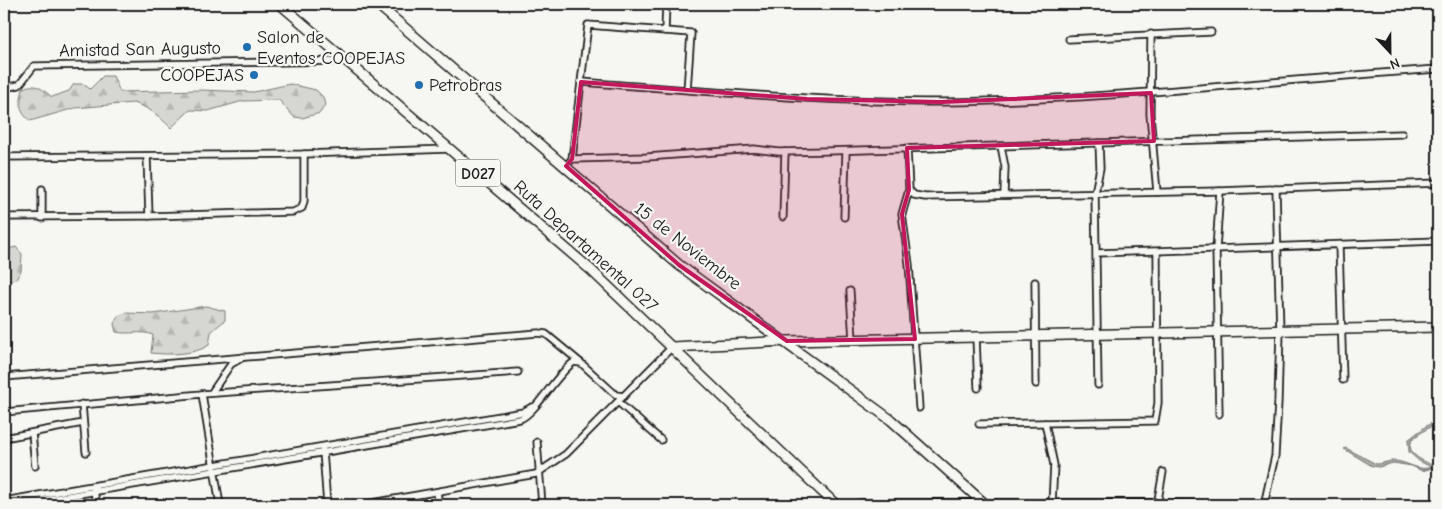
<svg xmlns="http://www.w3.org/2000/svg" width="1442" height="509" font-family="'Comic Neue',sans-serif">
<defs>
<pattern id="forest-firs" width="22" height="20" patternUnits="userSpaceOnUse" patternTransform="scale(1.25)"><rect width="22" height="20" fill="#d6d6d2"/><path d="M5 1l3.5 6h-7zM16 11l3.5 6h-7z" fill="#b7b7b4"/></pattern>
<pattern id="water-ripples" width="26" height="14" patternUnits="userSpaceOnUse" patternTransform="scale(1.25)"><rect width="26" height="14" fill="#acaca9"/><path d="M2 4q2-2 4 0t4 0M15 11q2-2 4 0t4 0" fill="none" stroke="#939391"/></pattern>
</defs>
<rect width="100%" height="100%" fill="#f6f6f2"/>
<filter id="ink" filterUnits="userSpaceOnUse"><feTurbulence type="fractalNoise" baseFrequency=".02" numOctaves="2"/><feDisplacementMap in="SourceGraphic" scale="10" xChannelSelector="R" yChannelSelector="G"/><feConvolveMatrix kernelMatrix="1 2 1 2 8 2 1 2 1" color-interpolation-filters="sRGB"/></filter>
<g filter="url(#ink)">
<g fill="url(#forest-firs)" stroke="#797977">
<path d="M103 76H113L120 92 200 90 254 92 290 84 316 90 323 97 325 105 320 113 302 118 294 117 279 100 243 101 208 111 190 110 171 128C159 116 149 107 133 103L75 108 30 121C18 111 20 103 23 88 36 82 42 89 52 97L69 91 74 84H83L90 89Z"/>
<polygon points="16,247 22,254 21,271 16,279 4,282 4,250"/>
<path d="M206 306 225 311V320L211 332 209 345C195 355 168 355 151 353L153 335C141 330 129 335 116 332L114 324 118 316 126 313 153 314Z"/>
</g>
<path fill="url(#water-ripples)" stroke="#727271" d="M1438 420V425L1428 428 1412 439 1410 447C1416 466 1438 457 1438 481L1432 468 1422 471 1412 466 1393 463 1379 467 1372 466 1344 449 1346 448 1376 464C1383 464 1389 460 1396 461 1407 462 1420 472 1431 467L1419 461 1409 452 1408 440 1426 426Z"/>
<g fill="none" stroke-linecap="round" stroke-linejoin="round">
<g stroke="#1c1c1c" stroke-width="9">
<g id="street">
<polyline points="665,31 666,4"/>
<polyline points="1151,34 1150,114 1157,192"/>
<polyline points="1069,39 1211,32"/>
<polyline points="4,88 19,85 34,66 346,61"/>
<path d="M687 90 691 33 588 25 581 82C701 91 822 102 943 102 1109 100 1273 80 1438 69"/>
<polyline points="1001,146 1005,167 1004,195"/>
<polyline points="907,148 909,190 914,195 925,197 1220,191 1438,183"/>
<polyline points="147,156 149,216"/>
<polyline points="4,157 304,154 449,149"/>
<polyline points="572,159 581,82"/>
<polyline points="566,166 572,159 647,157 754,149 779,152 827,151 1402,134"/>
<polyline points="42,189 42,218"/>
<polyline points="909,190 902,214 909,264 919,408"/>
<polyline points="4,217 149,216 293,212 302,208 304,201 304,154"/>
<polyline points="783,217 785,152"/>
<polyline points="844,217 846,151"/>
<polyline points="1339,245 1343,380"/>
<polyline points="1097,253 1438,241"/>
<polyline points="1035,282 1036,384"/>
<polyline points="850,291 853,340"/>
<polyline points="976,337 978,388"/>
<polyline points="4,377 538,333 546,334 581,363"/>
<polyline points="1098,385 1095,193 1100,168 1099,143"/>
<polyline points="212,392 231,364 243,357"/>
<polyline points="202,394 518,372"/>
<polyline points="618,402 661,440"/>
<polyline points="82,404 86,452"/>
<polyline points="4,412 202,394 220,505"/>
<polyline points="1219,414 1216,249 1220,191"/>
<polyline points="1045,423 1054,465 1052,503"/>
<polyline points="979,424 1155,421 1158,403 1157,252"/>
<polyline points="32,433 35,466"/>
<polyline points="4,438 83,423"/>
<polyline points="537,442 542,505"/>
<polyline points="323,451 327,505"/>
<polyline points="94,488 96,505"/>
<polyline points="437,492 439,505"/>
<polyline points="4,501 523,412 532,407"/>
<path d="M15 505 520 419C536 413 556 374 574 362L581 363 616 395 624 396"/>
<polyline points="361,505 536,474 566,454 672,347"/>
<polyline points="852,505 860,503 1157,503 1231,505"/>
<polyline points="1157,505 1163,472"/>
<polyline points="1264,505 1275,456 1278,402 1280,331 1276,189"/>
</g>
</g>
<g stroke="#1c1c1c" stroke-width="12">
<g id="secondary">
<polyline points="377,4 679,265 891,420 986,505"/>
<polyline points="672,347 787,341 1438,327"/>
</g>
</g>
<g stroke="#1c1c1c" stroke-width="12">
<polyline id="primary" points="280,4 591,270 836,505"/>
</g>
<use href="#street" stroke="#f6f6f2" stroke-width="5.5"/>
<use href="#secondary" stroke="#f6f6f2" stroke-width="9"/>
<use href="#primary" stroke="#f6f6f2" stroke-width="9"/>
</g>
</g>
<path fill="#c2185b" fill-opacity="0.2" stroke="#c2185b" stroke-width="4" stroke-linejoin="round" d="M581 82 807 99 941 102 1151 93 1154 141 907 148 909 190 902 214 915 339 787 341 679 265 566 166 572 159Z"/>
<g fill="#1f6fb2" stroke="#f6f6f2" stroke-width="2">
<circle cx="247" cy="47" r="5"/>
<circle cx="254" cy="75" r="5"/>
<circle cx="419" cy="85" r="5"/>
</g>
<g text-anchor="middle" stroke-width="4.5" stroke-linejoin="round" paint-order="stroke">
<rect fill="#f6f6f2" stroke="#5d5d5c" stroke-width="1" x="455.5" y="159.5" width="45" height="27" rx="4"/>
<g font-size="16" font-weight="bold" fill="#1c1c1c">
<text x="478" y="179">D027</text>
</g>
<g font-size="18" fill="#1c1c1c" stroke="#f6f6f2" text-anchor="start">
<text x="257" y="43">Salon de<tspan x="257" dy="21">Eventos COOPEJAS</tspan></text>
<text x="244" y="81" text-anchor="end">COOPEJAS</text>
<text x="429" y="91">Petrobras</text>
</g>
<g font-size="18" fill="#1c1c1c" stroke="#f6f6f2">
<text transform="translate(140 49) rotate(-1)" y="6">Amistad San Augusto</text>
<text transform="translate(586 246) rotate(42)" y="6">Ruta Departamental 027</text>
<text transform="translate(688 246) rotate(38)" y="6">15 de Noviembre</text>
</g>
</g>
<rect width="1442" height="509" fill="none" stroke="#f6f6f2" stroke-width="20"/>
<rect x="10" y="10" width="1422" height="489" fill="none" stroke="#1c1c1c" stroke-width="2" filter="url(#ink)"/>
<g transform="translate(1390 52) rotate(158)" stroke="#f6f6f2" stroke-width="4" paint-order="stroke">
<path d="M0-4L9 19L0 12L-9 19Z" fill="#1c1c1c"/>
<text y="-8" font-size="14" font-weight="bold" text-anchor="middle" fill="#1c1c1c">N</text>
</g>
</svg>
